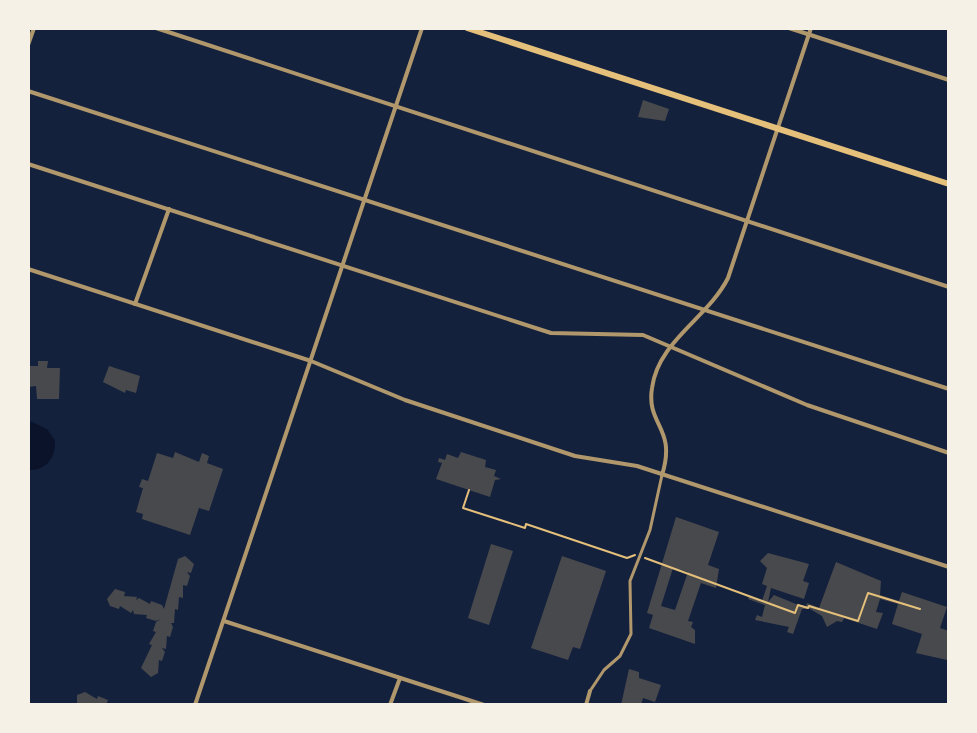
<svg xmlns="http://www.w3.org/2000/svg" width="977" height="733" font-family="'Public Sans',sans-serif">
<rect width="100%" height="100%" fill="#14213d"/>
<path fill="#0b132b" d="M28 420 47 429 55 440C56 458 46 471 28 470Z"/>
<g fill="#48494c" fill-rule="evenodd">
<polygon points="643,100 669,109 665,121 638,117"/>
<polygon points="38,361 48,361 47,368 60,368 59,399 37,399 36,386 28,387 28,366 38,366"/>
<polygon points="109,366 140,376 136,393 126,390 125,393 103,382"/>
<polygon points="175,452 199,462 202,453 209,456 207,463 223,469 209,511 199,508 190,535 142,519 143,514 136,512 143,488 139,487 142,479 148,481 157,453 173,458"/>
<polygon points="461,452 486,460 485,467 496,470 494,476 501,479 495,480 490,497 436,479 442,463 438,462 439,458 445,460 447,454 458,458"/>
<path d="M676 517 719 532 708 565 719 569 716 588 701 583 688 621 693 622 691 627 695 630V644L649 628 653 615 647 613ZM673 568 688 572 675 610 661 606Z"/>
<polygon points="491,544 513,551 489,625 468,618"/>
<polygon points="768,553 809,564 803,581 809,583 804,599 771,588 768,602 774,595 796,604 806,606 807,603 819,608 836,562 881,581 880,595 899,601 902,592 947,607 940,628 949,631 947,660 916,653 922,634 892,624 898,604 880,599 876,612 883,613 877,629 844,618 842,622 837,621 827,627 822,616 810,609 802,609 793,634 787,632 789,627 755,620 757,615 762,617 765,605 748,599 749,596 762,601 767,586 762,584 767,568 760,561"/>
<polygon points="185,556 194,564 191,573 187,572 190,576 187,586 183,585 183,598 179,597 178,610 175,609 174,623 171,623 173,627 170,637 167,636 166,649 162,648 165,652 162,661 159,660 158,673 151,677 141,668 152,645 149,644 156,632 153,631 156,622 161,619 156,621 146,618 147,615 134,614 133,610 131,613 120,606 119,609 110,606 107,599 115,589 125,592 124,596 137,597 136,600 139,598 150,604 151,601 162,605 164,609 178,559"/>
<polygon points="562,556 606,571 580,649 573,647 568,660 531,648"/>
<polygon points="629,669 639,672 639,678 661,685 655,702 643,698 641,705 621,705"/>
<polygon points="85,692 97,699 98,696 108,700 106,705 77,704 77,695"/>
</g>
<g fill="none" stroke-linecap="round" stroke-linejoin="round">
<g stroke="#e5c07b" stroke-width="2">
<polyline points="469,490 463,508 525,528 526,524 627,558 635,555"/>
<polyline points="645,558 795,613 798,605 808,608 809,606 858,621 868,593 920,609"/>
</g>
<polyline stroke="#b1986c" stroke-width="3" points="590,691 604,670 620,656 631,634 630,581 650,530 662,475"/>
<g stroke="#b1986c" stroke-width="4">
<polyline points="156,28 949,287"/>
<polyline points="789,28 949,80"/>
<polyline points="28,91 949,389"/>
<polyline points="28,164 551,333 643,335 807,405 949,453"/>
<polyline points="28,269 311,361 405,400 575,456 637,466 949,567"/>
<polyline points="135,304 169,209"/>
<path d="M662 475C677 427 646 426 652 388 658 341 708 318 728 278L811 28"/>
<polyline points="224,621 484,705"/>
<polyline points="390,705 400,678"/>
<polyline points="586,705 590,691"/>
</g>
<g stroke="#b1986c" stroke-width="4">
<polyline points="28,45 34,28"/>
<polyline points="195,705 422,28"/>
</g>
<polyline stroke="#e5c07b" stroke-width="6" points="467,28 949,184"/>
</g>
<rect width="977" height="733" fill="none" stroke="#f6f1e7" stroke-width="60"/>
</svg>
